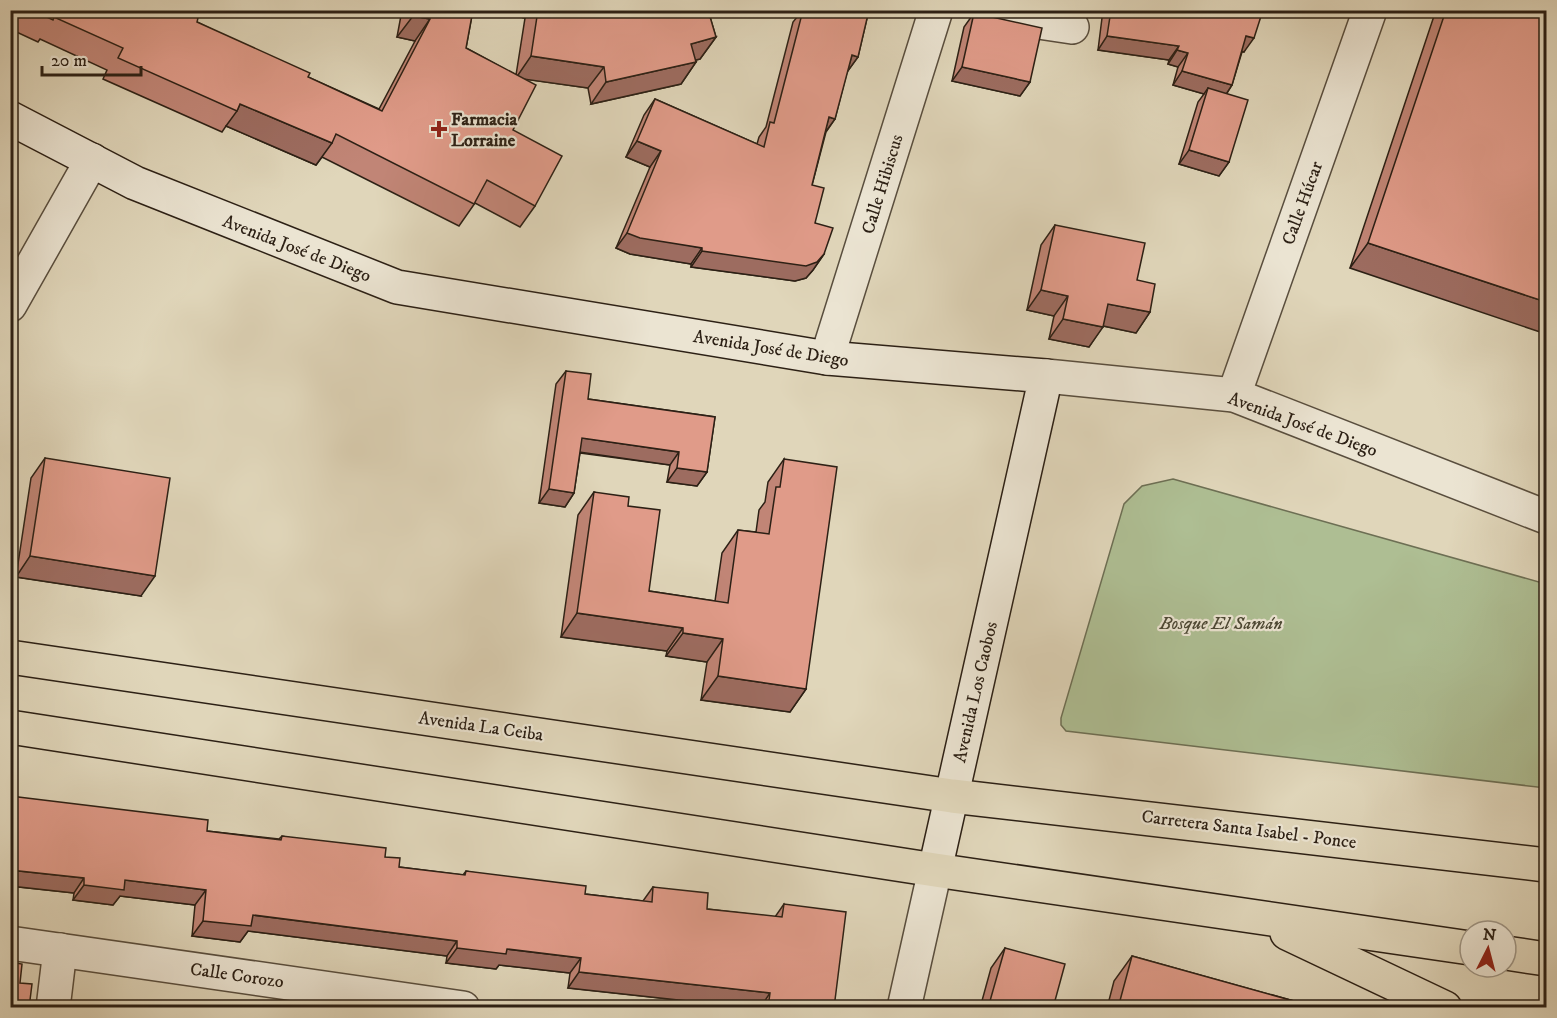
<svg xmlns="http://www.w3.org/2000/svg" width="1557" height="1018" font-family="'IM FELL DW Pica',serif">
<rect width="100%" height="100%" fill="#e0d6ba"/>
<filter id="stains"><feTurbulence type="fractalNoise" baseFrequency=".00333" numOctaves="4"/><feColorMatrix values="0 0 0 0 .2 0 0 0 0 .09 0 0 0 0 .02 0 0 0 .5 -.17"/></filter>
<radialGradient id="worn" r=".72"><stop offset=".6" stop-color="#630" stop-opacity="0"/><stop offset="1" stop-color="#630" stop-opacity=".3"/></radialGradient>
<polygon fill="#aebe93" stroke="#6d6f54" stroke-width="1.5" points="1173,479 1546,584 1546,788 1066,731 1061,725 1061,718 1124,504 1142,486"/>
<g fill="none" stroke-linecap="round" stroke-linejoin="round">
<g stroke="#594e3e" stroke-width="36">
<g id="street">
<polyline points="999,10 1025,20 1072,27"/>
<polyline points="10,305 92,160"/>
<polyline points="827,358 936,10"/>
<polyline points="1046,376 1234,395 1546,517"/>
<polyline points="1234,395 1370,10"/>
<polyline points="10,943 463,1008"/>
<polyline points="53,1008 60,950"/>
<polyline points="904,1008 935,870"/>
</g>
</g>
<g stroke="#2c2015" stroke-width="36">
<polyline id="secondary" points="10,118 135,183 397,287 827,358 1046,376 935,870"/>
</g>
<g stroke="#2c2015" stroke-width="36">
<g id="highway">
<polyline points="10,657 952,796 1546,865"/>
<polyline points="10,727 935,870 1470,948"/>
<polyline points="1287,933 1445,1008"/>
<polyline points="1506,953 1546,959"/>
</g>
</g>
<use href="#street" stroke="#ebe4d2" stroke-width="33"/>
<use href="#secondary" stroke="#ebe4d2" stroke-width="33"/>
<use href="#highway" stroke="#e0d6ba" stroke-width="33"/>
</g>
<g fill="#c18576" stroke="#2c2015" stroke-width="1.5">
<polygon points="10,10 182,10 197,22 308,77 379,109 415,41 397,37 402,10 473,10 466,48 516,75 525,18 485,10 708,10 716,37 700,59 695,60 696,62 681,84 591,104 588,88 525,79 513,130 535,206 520,227 475,203 459,226 322,157 316,165 226,126 222,132 103,79 107,70 40,39 38,42 10,29"/>
<polygon points="799,10 875,10 872,15 868,14 858,57 847,72 835,119 826,132 812,185 815,223 824,254 813,270 806,278 795,281 691,267 691,264 630,254 616,248 650,167 626,157 644,115 655,99 757,144 759,137 766,127 793,22 798,16"/>
<polygon points="1103,10 1263,10 1244,52 1242,52 1232,85 1227,93 1229,162 1219,176 1179,164 1198,102 1204,94 1173,85 1178,67 1168,64 1169,60 1098,50"/>
<polygon points="1436,10 1546,10 1350,268"/>
<polygon points="974,13 1030,82 1020,96 952,81 964,27"/>
<polygon points="1055,225 1137,280 1150,312 1136,333 1103,326 1089,347 1049,339 1054,316 1027,310 1041,245"/>
<polygon points="566,371 588,399 715,417 707,472 697,486 667,482 670,465 580,453 574,493 565,507 539,503 556,384"/>
<polygon points="45,458 141,596 16,577 31,478"/>
<polygon points="784,459 806,689 790,712 701,700 707,662 666,656 667,651 561,637 578,515 594,492 628,506 649,591 715,601 722,553 738,530 756,532 759,510 765,502 768,482"/>
<polygon points="10,796 207,831 279,839 282,836 385,857 399,867 463,875 466,871 585,894 643,901 653,887 707,909 775,917 784,904 834,1008 752,1008 568,988 570,973 499,965 496,969 446,963 447,956 248,931 240,942 192,936 195,905 120,896 113,905 73,900 74,893 10,886"/>
<polygon points="1005,948 1053,1008 980,1008 991,968"/>
<polygon points="1132,956 1319,1008 1107,1008 1114,981"/>
</g>
<g fill="#9d6c60" stroke="#2c2015" stroke-width="1.5">
<polygon points="485,10 530,10 525,18"/>
<polygon points="863,10 875,10 872,15 862,13"/>
<polygon points="413,16 430,19 415,41 397,37"/>
<polygon points="1107,36 1179,46 1169,60 1098,50"/>
<polygon points="1246,36 1254,38 1244,52 1237,50"/>
<polygon points="716,37 700,59 676,65 691,44"/>
<polygon points="1177,50 1188,53 1178,67 1168,64"/>
<polygon points="852,55 858,57 847,72"/>
<polygon points="531,56 604,67 588,88 516,78"/>
<polygon points="696,62 681,84 591,104 606,82"/>
<polygon points="962,67 1030,82 1020,96 952,81"/>
<polygon points="1182,71 1232,85 1223,99 1208,88 1204,94 1173,85"/>
<polygon points="240,104 332,143 316,165 226,126 237,111"/>
<polygon points="829,117 835,119 824,134"/>
<polygon points="637,141 661,151 650,167 626,157"/>
<polygon points="1189,150 1229,162 1219,176 1179,164"/>
<polygon points="627,233 702,248 691,264 630,254 616,248"/>
<polygon points="1368,243 1546,302 1546,334 1350,268"/>
<polygon points="702,251 824,254 813,270 806,278 795,281 691,267"/>
<polygon points="1041,290 1068,296 1054,316 1027,310"/>
<polygon points="1108,304 1150,312 1136,333 1094,324"/>
<polygon points="1063,319 1103,327 1089,347 1049,339"/>
<polygon points="582,438 679,452 670,465 572,451"/>
<polygon points="677,468 707,472 697,486 667,482"/>
<polygon points="549,489 574,493 565,507 539,503"/>
<polygon points="30,556 155,576 141,596 16,577"/>
<polygon points="577,613 683,628 667,651 561,637"/>
<polygon points="683,633 723,639 707,662 666,656"/>
<polygon points="718,676 806,689 790,712 701,700"/>
<polygon points="10,870 84,878 74,893 10,886"/>
<polygon points="125,880 206,890 195,905 120,896 113,905 73,900 84,885"/>
<polygon points="253,915 457,941 447,956 248,931 240,942 192,936 203,921"/>
<polygon points="457,948 507,949 581,958 570,973 499,965 496,969 446,963"/>
<polygon points="579,972 770,993 760,1008 752,1008 568,988"/>
</g>
<g fill="#e09b89" stroke="#2c2015" stroke-width="1.5">
<polygon points="32,10 182,10 198,18 197,22 310,73 308,77 382,111 430,19 413,16 414,10 473,10 466,48 536,85 513,130 562,156 535,206 487,180 474,204 336,134 332,143 240,104 237,111 118,58 123,48 54,17 53,20"/>
<polygon points="538,10 708,10 716,37 691,44 696,62 606,82 604,67 531,56"/>
<polygon points="803,10 869,10 858,57 852,55 835,119 829,117 812,185 824,188 815,223 833,228 824,254 817,262 806,266 702,251 702,248 640,238 627,233 661,151 637,141 655,99 764,147 770,122 774,123"/>
<polygon points="1111,10 1263,10 1254,38 1246,36 1232,85 1182,71 1188,53 1177,50 1179,46 1107,36"/>
<polygon points="1446,10 1546,10 1546,302 1368,243"/>
<polygon points="974,13 1042,28 1030,82 962,67"/>
<polygon points="1208,88 1248,100 1229,162 1189,150"/>
<polygon points="1055,225 1145,243 1137,280 1155,284 1150,312 1108,304 1103,327 1063,319 1068,296 1041,290"/>
<polygon points="566,371 591,374 588,399 715,417 707,472 677,468 679,452 582,438 574,493 549,489"/>
<polygon points="45,458 170,478 155,576 30,556"/>
<polygon points="784,459 837,467 806,689 718,676 723,639 683,633 683,628 577,613 594,492 629,497 628,506 660,510 649,591 728,603 738,530 769,534 776,487 780,487"/>
<polygon points="10,796 208,820 207,831 281,840 282,836 386,848 385,857 400,858 399,867 465,875 466,871 586,886 585,894 652,902 653,887 708,893 707,909 782,917 784,904 846,912 834,1008 768,1008 770,993 579,972 581,958 507,949 506,954 457,948 457,941 253,915 251,926 203,921 206,890 125,880 124,890 84,885 84,878 10,870"/>
<polygon points="1005,948 1065,964 1053,1008 988,1008"/>
<polygon points="1132,956 1319,1008 1118,1008"/>
<polygon points="10,962 22,964 20,983 32,984 29,1008 10,1008"/>
<polygon points="115,1003 149,1008 114,1008"/>
<polygon points="288,1003 316,1006 316,1008 287,1008"/>
</g>
<path fill="#8f2418" stroke="#ebe4d2" stroke-width="2" d="M436 120h6v6h6v6h-6v6h-6v-6h-6v-6h6z"/>
<g text-anchor="middle" stroke-width="4.5" stroke-linejoin="round" paint-order="stroke">
<g font-size="18" font-weight="bold" fill="#2c2015" stroke="#ebe4d2" text-anchor="start">
<text x="451" y="125">Farmacia<tspan x="451" dy="21">Lorraine</tspan></text>
</g>
<g font-size="18" fill="#2c2015" stroke="#ebe4d2">
<text transform="translate(882 184) rotate(-73)" y="6">Calle Hibiscus</text>
<text transform="translate(1302 203) rotate(-70)" y="6">Calle Húcar</text>
<text transform="translate(297 248) rotate(21)" y="6">Avenida José de Diego</text>
<text transform="translate(771 348) rotate(9)" y="6">Avenida José de Diego</text>
<text transform="translate(1303 424) rotate(20)" y="6">Avenida José de Diego</text>
<text transform="translate(975 692) rotate(-77)" y="6">Avenida Los Caobos</text>
<text transform="translate(481 726) rotate(8)" y="6">Avenida La Ceiba</text>
<text transform="translate(1249 829) rotate(7)" y="6">Carretera Santa Isabel - Ponce</text>
<text transform="translate(237 975) rotate(8)" y="6">Calle Corozo</text>
</g>
<g font-size="18" font-style="italic" fill="#4c4834" stroke="#ebe4d2">
<text x="1221" y="629">Bosque El Samán</text>
</g>
</g>
<rect width="1557" height="1018" fill="none" stroke="#e0d6ba" stroke-width="36"/>
<rect x="12" y="12" width="1533" height="994" fill="none" stroke="#2c2015" stroke-width="3"/>
<rect x="18" y="18" width="1521" height="982" fill="none" stroke="#2c2015" stroke-width="1.5"/>
<g transform="translate(1488 949) rotate(6)"><circle r="28" fill="#ebe4d2" stroke="#9f9686" stroke-width="1.5"/>
<path d="M0-4.5L10 22L0 15L-10 22Z" fill="#8f2418"/>
<text y="-9" font-size="16" font-weight="bold" text-anchor="middle" fill="#2c2015">N</text>
</g>
<path d="M42 66v9h99v-9" fill="none" stroke="#2c2015" stroke-width="3"/>
<text x="51" y="66" font-size="18" fill="#2c2015" stroke="#ebe4d2" stroke-width="4.5" paint-order="stroke">20 m</text>
<rect width="100%" height="100%" filter="url(#stains)"/>
<rect width="100%" height="100%" fill="url(#worn)"/>
</svg>
